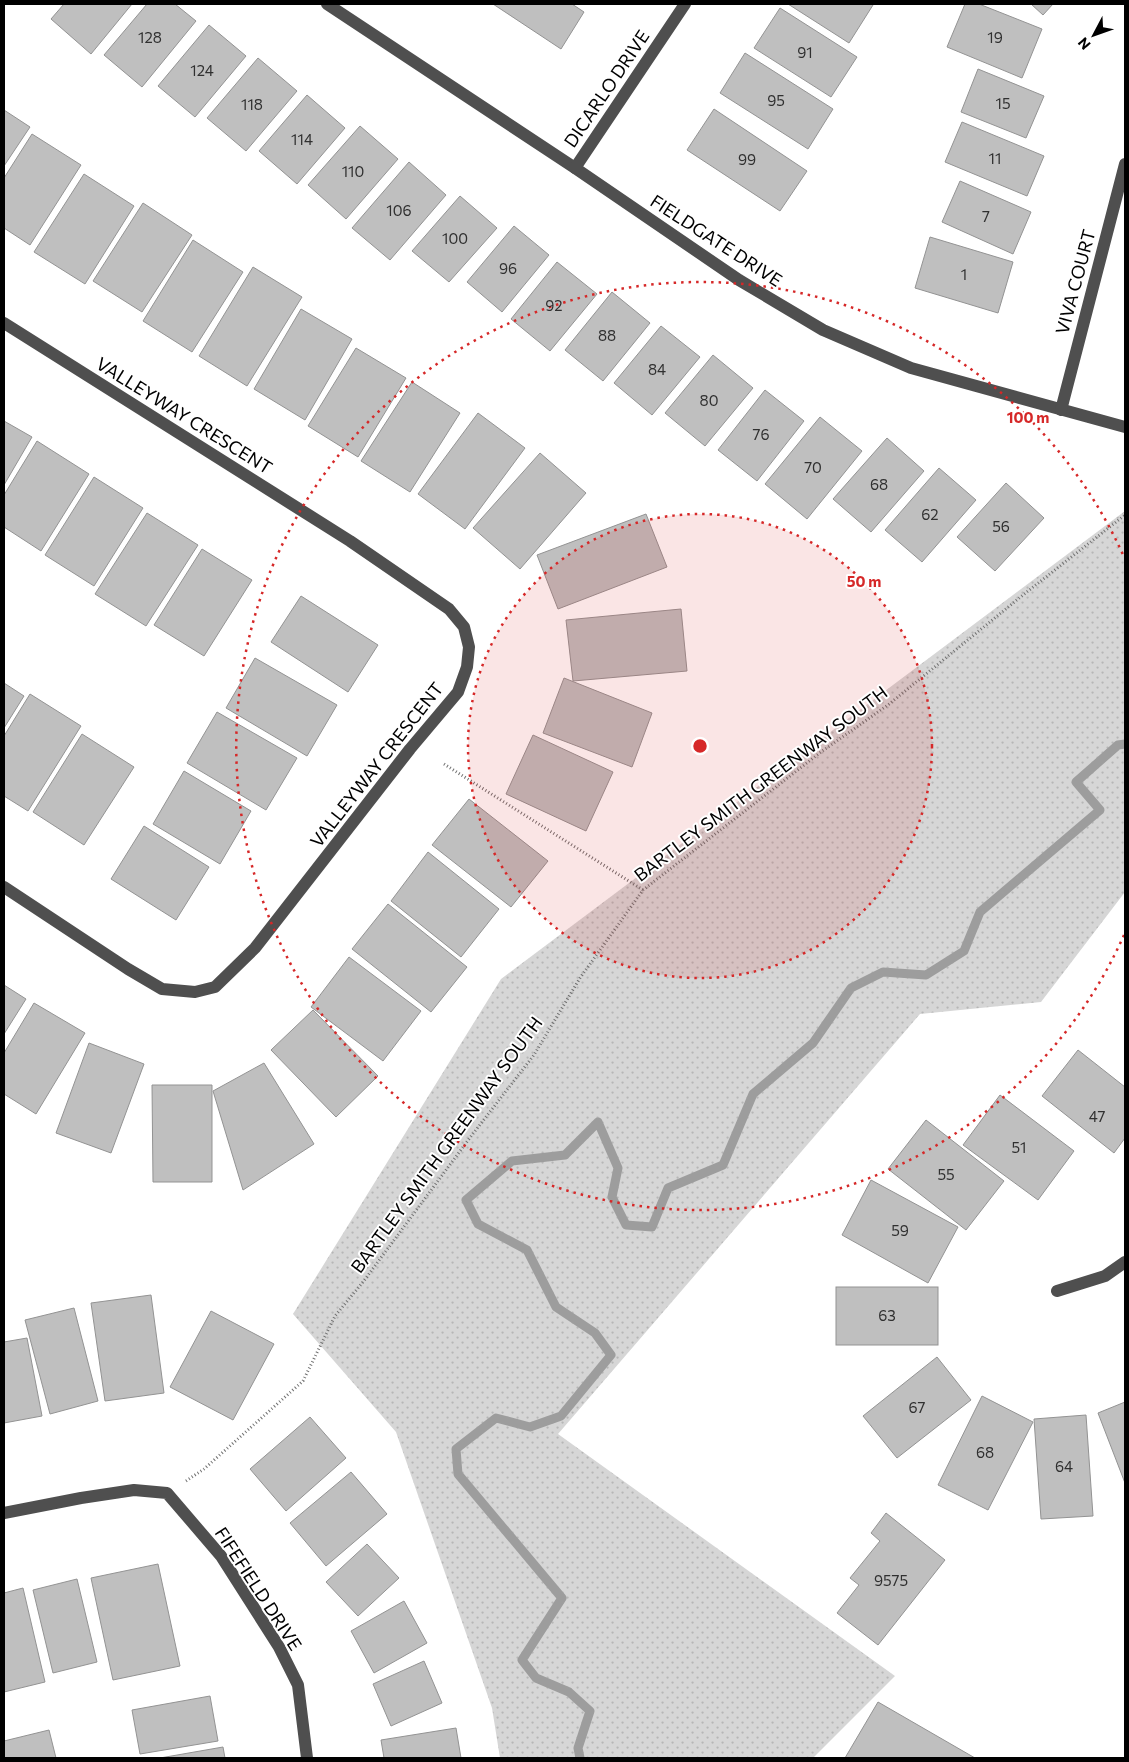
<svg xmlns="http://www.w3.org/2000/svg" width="1129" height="1762" font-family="Commissioner,sans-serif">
<defs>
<pattern id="park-dots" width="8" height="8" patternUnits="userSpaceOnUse" patternTransform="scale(1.25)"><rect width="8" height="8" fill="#d6d6d6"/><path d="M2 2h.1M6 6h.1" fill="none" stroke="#b6b6b6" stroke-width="1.8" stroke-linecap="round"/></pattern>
</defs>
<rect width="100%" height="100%" fill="#fff"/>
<polygon fill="url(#park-dots)" points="1125,511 1125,892 1041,1002 920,1014 558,1434 895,1676 813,1758 500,1758 492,1708 396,1432 293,1314 501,979"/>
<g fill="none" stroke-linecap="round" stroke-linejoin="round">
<polyline stroke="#9d9d9d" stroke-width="9" points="580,1758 578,1748 590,1711 569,1692 536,1678 522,1660 562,1598 458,1474 456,1449 496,1418 530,1427 561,1416 611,1355 595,1333 556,1307 527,1250 478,1224 466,1200 512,1161 565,1155 598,1122 618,1168 612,1197 626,1225 652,1227 668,1188 723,1165 753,1094 813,1043 851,988 883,972 926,975 964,951 980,912 1100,810 1076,782 1118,745 1125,744"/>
</g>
<g fill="#bfbfbf" stroke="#939393">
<polygon points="64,4 132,4 91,54 51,19"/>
<polygon points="147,4 175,4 196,21 142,87 104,55"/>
<polygon points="493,4 572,4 584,12 561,49"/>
<polygon points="788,4 872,4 873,5 849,43"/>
<polygon points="965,4 979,4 1042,29 1022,78 947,47"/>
<polygon points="1031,4 1053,4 1043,15"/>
<polygon points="780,8 857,57 831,97 754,48"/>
<polygon points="209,25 246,56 195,117 158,86"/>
<polygon points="745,53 833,109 808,149 720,93"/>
<polygon points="258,58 297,91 246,151 207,118"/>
<polygon points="978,69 1044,96 1026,138 961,112"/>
<polygon points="307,95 345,128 297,184 259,151"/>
<polygon points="714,109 807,171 780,211 687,150"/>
<polygon points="4,110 30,127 4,166"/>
<polygon points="962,122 1044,156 1027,196 945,162"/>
<polygon points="360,126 398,159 346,219 308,185"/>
<polygon points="32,134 81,165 30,245 4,228 4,178"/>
<polygon points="409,162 446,195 390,260 352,228"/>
<polygon points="84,174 134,206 85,284 34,252"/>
<polygon points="960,181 1031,212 1013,254 942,222"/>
<polygon points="460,196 497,228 449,282 412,251"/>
<polygon points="143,203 192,235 142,312 93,281"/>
<polygon points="514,226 549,255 502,312 467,282"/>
<polygon points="930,237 1013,262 998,313 915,288"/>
<polygon points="193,240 243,272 192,352 143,321"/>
<polygon points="557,262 597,294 550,351 511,319"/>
<polygon points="253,267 302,297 247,386 199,356"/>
<polygon points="612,292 650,323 603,381 565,350"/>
<polygon points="301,309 352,339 305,420 254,389"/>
<polygon points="661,326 700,357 652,415 614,383"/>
<polygon points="356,348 406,378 358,457 308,426"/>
<polygon points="713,355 753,388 705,446 665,413"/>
<polygon points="412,382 460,413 410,492 361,461"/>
<polygon points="765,390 804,421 757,481 718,450"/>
<polygon points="478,413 525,448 465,529 418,494"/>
<polygon points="820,417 862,451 807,519 765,484"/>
<polygon points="4,421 32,437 4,485"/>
<polygon points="887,438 924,471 871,532 833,499"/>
<polygon points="37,441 89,474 41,551 4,527 4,495"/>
<polygon points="540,453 586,493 520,569 473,528"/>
<polygon points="939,468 976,500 922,562 885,530"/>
<polygon points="94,477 143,508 94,586 45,555"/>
<polygon points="1006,483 1044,518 995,571 957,537"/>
<polygon points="147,513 198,545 146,626 95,594"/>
<polygon points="646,514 667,567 558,609 537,555"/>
<polygon points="202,549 252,580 204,656 154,625"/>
<polygon points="301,596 378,645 348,692 271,642"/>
<polygon points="681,609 687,671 573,681 566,620"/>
<polygon points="255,658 337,705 307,756 226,708"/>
<polygon points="564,678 652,713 632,767 543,733"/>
<polygon points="4,683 24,696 4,728"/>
<polygon points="30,694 81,726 28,811 4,796 4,736"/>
<polygon points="217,712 297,758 266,810 187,763"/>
<polygon points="82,734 134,767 84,845 33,812"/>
<polygon points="533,735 613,772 586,831 506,794"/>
<polygon points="184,771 251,811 220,864 153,824"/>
<polygon points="469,799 548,861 511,907 432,845"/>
<polygon points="144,826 209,867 176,920 111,879"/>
<polygon points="428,852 499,909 461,957 391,901"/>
<polygon points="388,904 467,967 431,1012 352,949"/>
<polygon points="349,957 421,1011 383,1061 311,1007"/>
<polygon points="4,985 26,999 4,1034"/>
<polygon points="34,1003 85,1033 36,1114 4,1094 4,1053"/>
<polygon points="313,1010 378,1076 336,1117 271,1050"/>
<polygon points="89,1043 144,1064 111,1153 56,1133"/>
<polygon points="1078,1050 1125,1087 1125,1138 1114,1153 1042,1096"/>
<polygon points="264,1063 314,1144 243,1190 213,1091"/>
<polygon points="152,1085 212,1085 212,1182 153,1182"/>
<polygon points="1000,1095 1074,1151 1038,1200 963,1145"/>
<polygon points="926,1120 1004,1181 966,1230 888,1169"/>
<polygon points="871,1180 958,1227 928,1283 842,1235"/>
<rect x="836" y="1287" width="102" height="58"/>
<polygon points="151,1295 164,1393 105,1401 91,1303"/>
<polygon points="74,1308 98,1401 50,1414 25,1320"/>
<polygon points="211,1311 274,1344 233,1420 170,1387"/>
<polygon points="27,1338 42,1416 4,1423 4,1342"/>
<polygon points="937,1357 971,1400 897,1458 863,1416"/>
<polygon points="982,1396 1033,1422 988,1510 938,1485"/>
<polygon points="1125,1402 1125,1483 1098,1413"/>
<polygon points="1086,1415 1093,1516 1041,1519 1034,1419"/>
<polygon points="310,1417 346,1458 286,1511 250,1469"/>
<polygon points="351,1472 387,1514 326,1566 290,1523"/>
<polygon points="886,1513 945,1560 878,1645 837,1613 859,1585 850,1578 880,1541 871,1533"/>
<polygon points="367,1544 399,1578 358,1616 326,1582"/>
<polygon points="158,1564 180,1666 113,1680 91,1578"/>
<polygon points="77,1579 97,1662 53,1673 33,1590"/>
<polygon points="23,1588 45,1682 4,1692 4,1593"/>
<polygon points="404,1601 427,1643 374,1673 351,1631"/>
<polygon points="424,1661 442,1703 391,1726 373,1684"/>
<polygon points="210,1696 218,1741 140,1754 132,1710"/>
<polygon points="878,1702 975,1758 845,1758"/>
<polygon points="456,1728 461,1758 384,1758 381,1740"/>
<polygon points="49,1730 56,1758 4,1758 4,1741"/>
<polygon points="223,1747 225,1758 160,1758"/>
</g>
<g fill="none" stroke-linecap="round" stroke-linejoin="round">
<g stroke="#717171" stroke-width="3" stroke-dasharray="1 2.5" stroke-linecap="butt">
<polyline points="444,764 643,890"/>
<polyline points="186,1481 204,1469 303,1381 335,1316 363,1282 472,1135 534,1055 580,978 643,890 821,752 888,705 1023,595 1125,515"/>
</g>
<g stroke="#4f4f4f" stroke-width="12">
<polyline points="327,4 575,168 739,280 823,330 911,368 1125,427"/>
<polyline points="575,168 685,4"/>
<polyline points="4,323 350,541 449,609 464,627 469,647 467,667 458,692 410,749 255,948 215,987 195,992 162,989 128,969 4,887"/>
<polyline points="1061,410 1125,164"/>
<polyline points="1057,1291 1105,1276 1125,1262"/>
<polyline points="4,1513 81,1498 134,1490 167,1493 221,1556 279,1647 298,1685 307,1758"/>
</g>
</g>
<circle cx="700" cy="746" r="232" fill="#d62828" fill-opacity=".12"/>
<g fill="none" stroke="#d62828" stroke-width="2.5" stroke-dasharray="2.5 5">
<circle cx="700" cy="746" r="232"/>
<path d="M1124 935A464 464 0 1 1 1124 557"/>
</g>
<g text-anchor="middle" stroke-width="4" stroke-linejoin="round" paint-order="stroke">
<g font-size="15" fill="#303030">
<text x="150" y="43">128</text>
<text x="995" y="43">19</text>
<text x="805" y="58">91</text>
<text x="202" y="76">124</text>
<text x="776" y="106">95</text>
<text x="1003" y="109">15</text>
<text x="252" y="110">118</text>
<text x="302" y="145">114</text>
<text x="995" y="164">11</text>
<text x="747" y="165">99</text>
<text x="353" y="177">110</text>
<text x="399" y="216">106</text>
<text x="986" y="222">7</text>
<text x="455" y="244">100</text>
<text x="508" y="274">96</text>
<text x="964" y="280">1</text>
<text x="554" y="311">92</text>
<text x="607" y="341">88</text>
<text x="657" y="375">84</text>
<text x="709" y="406">80</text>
<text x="761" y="440">76</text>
<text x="813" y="473">70</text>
<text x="879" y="490">68</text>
<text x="930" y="520">62</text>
<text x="1001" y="532">56</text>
<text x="1097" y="1122">47</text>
<text x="1019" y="1153">51</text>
<text x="946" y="1180">55</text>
<text x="900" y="1236">59</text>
<text x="887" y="1321">63</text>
<text x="917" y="1413">67</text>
<text x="985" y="1458">68</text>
<text x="1064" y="1472">64</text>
<text x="891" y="1586">9575</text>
</g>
<g font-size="18" fill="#000" stroke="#fff">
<text transform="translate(607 89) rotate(-56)" y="6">DICARLO DRIVE</text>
<text transform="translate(716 241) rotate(33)" y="6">FIELDGATE DRIVE</text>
<text transform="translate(1076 282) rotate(-75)" y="6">VIVA COURT</text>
<text transform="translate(184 416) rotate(32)" y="6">VALLEYWAY CRESCENT</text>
<text transform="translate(377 765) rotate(-52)" y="6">VALLEYWAY CRESCENT</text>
<text transform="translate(761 784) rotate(-37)" y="6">BARTLEY SMITH GREENWAY SOUTH</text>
<text transform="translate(447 1145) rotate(-54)" y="6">BARTLEY SMITH GREENWAY SOUTH</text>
<text transform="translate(258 1589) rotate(57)" y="6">FIFEFIELD DRIVE</text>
</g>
</g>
<circle cx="700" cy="746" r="8" fill="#d62828" stroke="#fff" stroke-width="2.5"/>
<g font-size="15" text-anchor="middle" font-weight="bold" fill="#d62828" stroke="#fff" stroke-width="4" stroke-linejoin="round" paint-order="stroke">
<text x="1028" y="423">100 m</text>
<text x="864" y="587">50 m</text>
</g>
<rect width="1129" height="1762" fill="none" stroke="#000000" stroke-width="10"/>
<g transform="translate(1094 35) rotate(229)" stroke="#ffffff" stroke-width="4" paint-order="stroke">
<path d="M0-4L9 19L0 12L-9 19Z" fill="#000000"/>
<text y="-8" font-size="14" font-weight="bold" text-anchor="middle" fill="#000000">N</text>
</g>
</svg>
